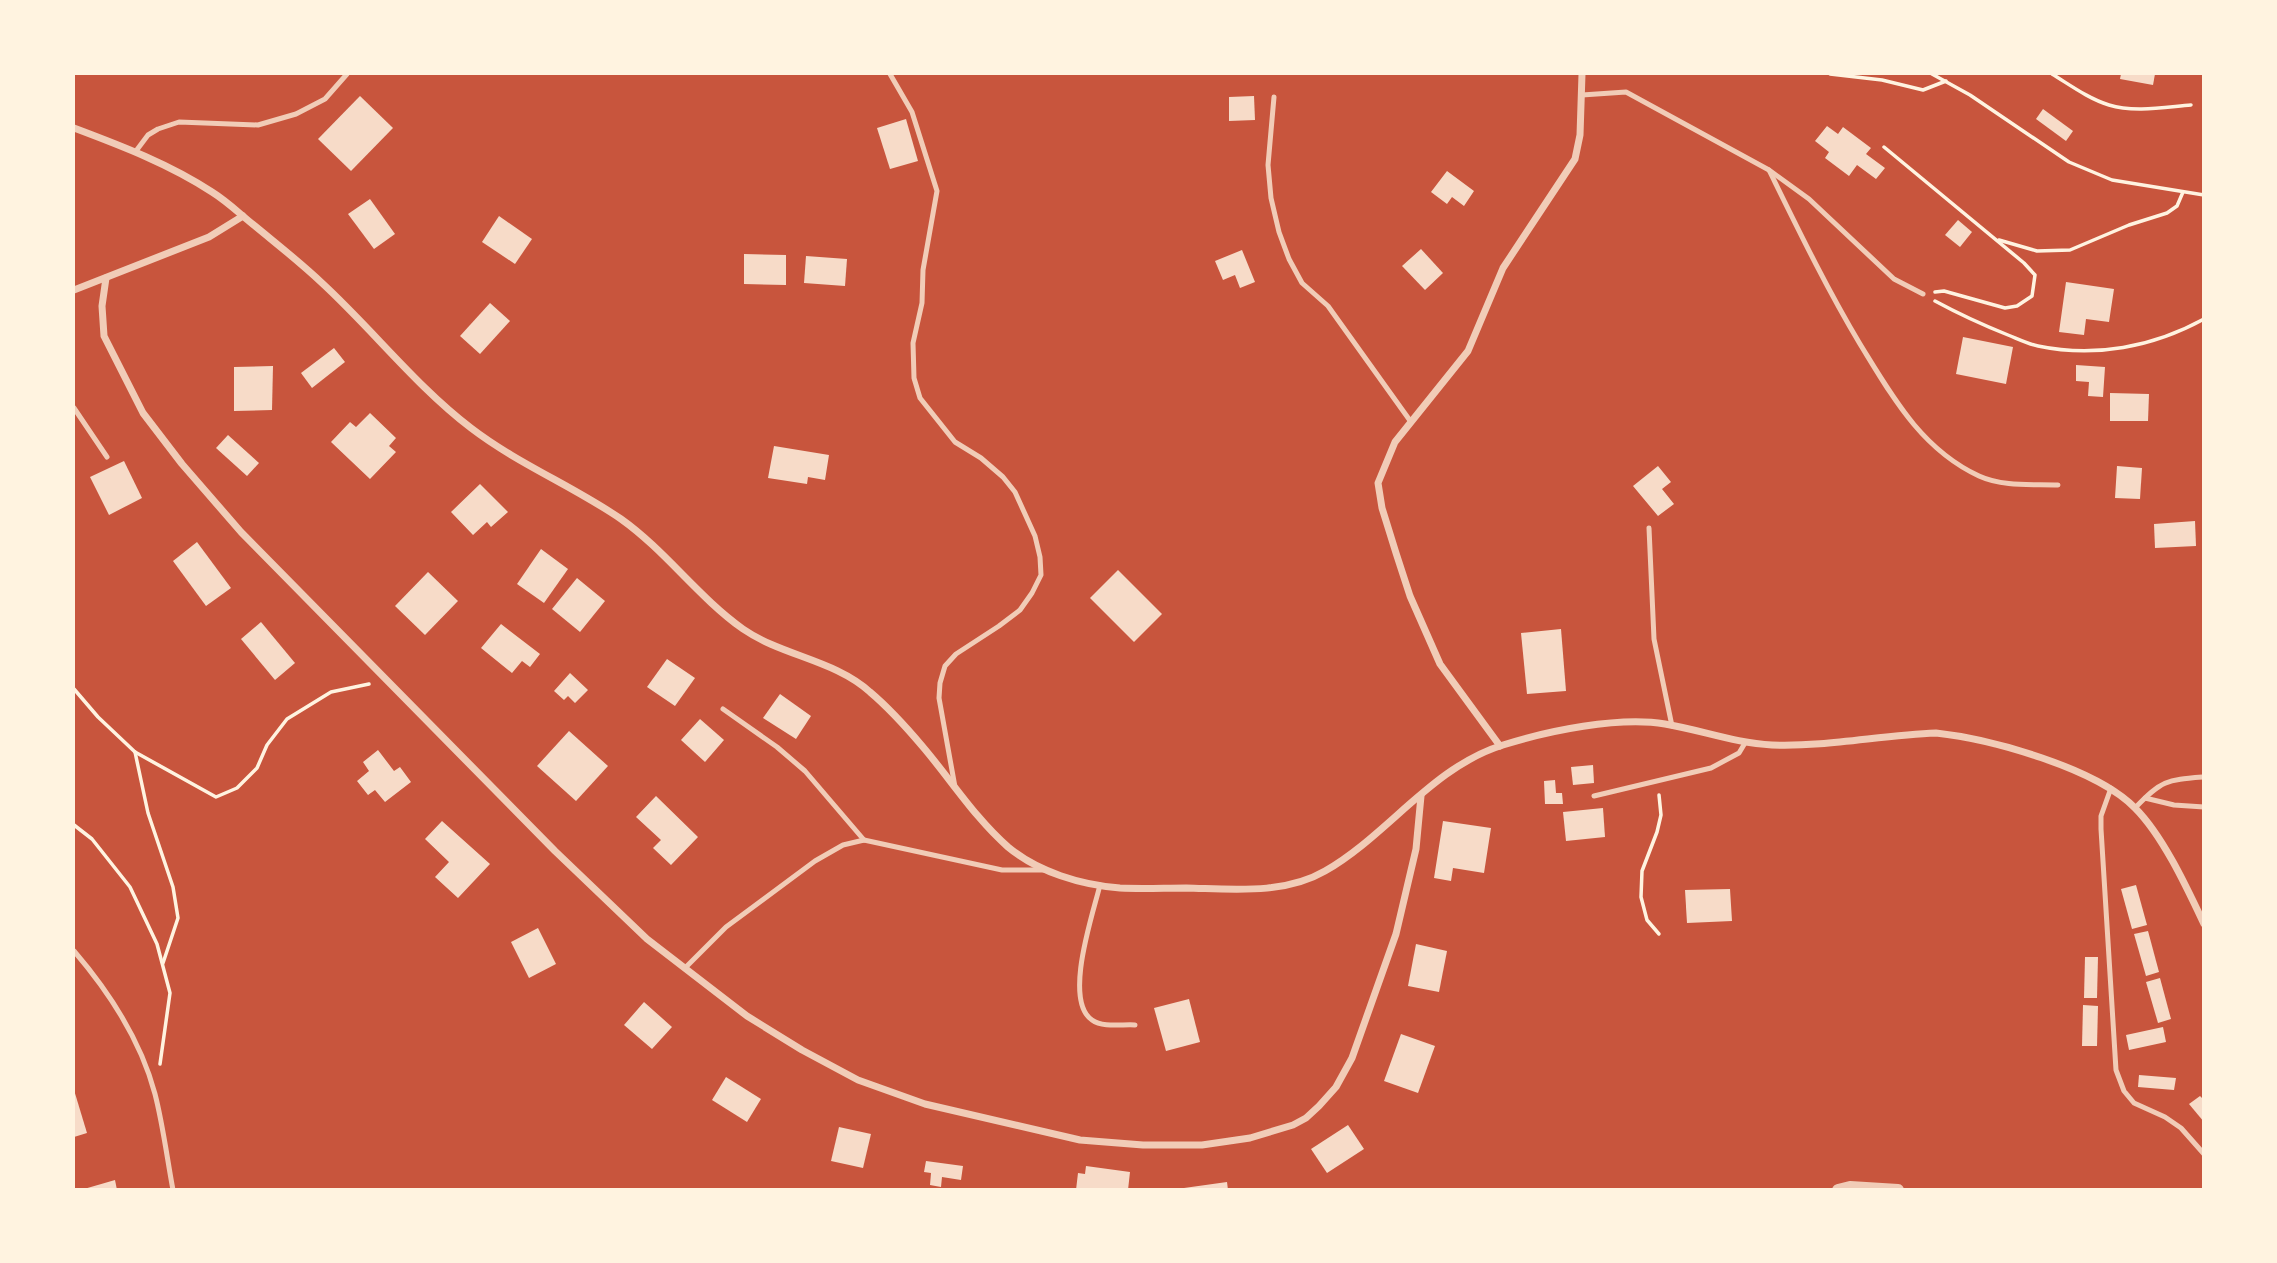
<svg xmlns="http://www.w3.org/2000/svg" width="2277" height="1263" font-family="Roboto,sans-serif">
<rect width="100%" height="100%" fill="#c8553d"/>
<g fill="#f7dbc8">
<polygon points="2121,74 2155,74 2153,85 2120,79"/>
<polygon points="360,96 393,128 351,171 318,139"/>
<polygon points="1254,96 1255,120 1229,121 1229,97"/>
<polygon points="2043,109 2073,131 2066,141 2036,119"/>
<polygon points="906,119 918,161 890,169 877,128"/>
<polygon points="1827,126 1838,134 1843,127 1871,148 1866,154 1885,168 1876,179 1857,165 1849,176 1825,158 1829,152 1815,141"/>
<polygon points="1447,171 1474,191 1464,206 1452,197 1447,204 1431,192"/>
<polygon points="370,199 395,234 374,249 348,214"/>
<polygon points="499,216 532,239 515,264 482,242"/>
<polygon points="1958,220 1972,232 1960,247 1945,235"/>
<polygon points="1421,249 1443,273 1425,290 1402,266"/>
<polygon points="1242,250 1255,282 1240,288 1235,275 1223,280 1215,261"/>
<polygon points="744,254 786,255 786,285 744,284"/>
<polygon points="806,256 847,259 845,286 804,283"/>
<polygon points="2066,282 2114,289 2109,322 2086,319 2084,335 2059,332"/>
<polygon points="490,303 510,321 480,354 460,336"/>
<polygon points="1963,337 2013,347 2006,384 1956,374"/>
<polygon points="334,348 345,362 312,388 301,373"/>
<polygon points="2076,365 2105,367 2103,397 2088,396 2089,382 2076,381"/>
<polygon points="273,366 272,410 234,411 234,367"/>
<polygon points="2110,393 2149,394 2148,421 2110,421"/>
<polygon points="370,413 396,438 389,446 396,452 370,479 331,442 350,422 356,427"/>
<polygon points="228,435 259,463 247,476 216,448"/>
<polygon points="774,446 829,455 825,480 808,477 807,484 768,478"/>
<polygon points="124,461 142,498 109,515 90,477"/>
<polygon points="1658,466 1671,482 1662,489 1674,504 1658,516 1633,486"/>
<polygon points="2117,466 2142,468 2140,499 2115,498"/>
<polygon points="480,484 508,512 491,527 487,522 473,535 451,512"/>
<polygon points="2195,521 2196,546 2155,548 2154,524"/>
<polygon points="197,542 231,588 206,606 173,561"/>
<polygon points="541,549 568,569 544,603 517,584"/>
<polygon points="1118,570 1162,614 1134,642 1090,598"/>
<polygon points="428,572 458,601 425,635 395,606"/>
<polygon points="577,578 605,601 580,632 552,609"/>
<polygon points="261,622 295,663 275,680 241,639"/>
<polygon points="501,624 540,654 530,667 522,661 512,673 481,648"/>
<polygon points="1561,629 1566,691 1527,694 1521,633"/>
<polygon points="667,659 695,678 675,706 647,687"/>
<polygon points="570,673 588,690 575,703 568,696 564,700 554,691"/>
<polygon points="780,694 811,716 796,739 763,718"/>
<polygon points="700,719 724,740 705,762 681,740"/>
<polygon points="569,731 608,766 576,801 537,766"/>
<polygon points="378,750 394,771 400,767 411,782 385,802 375,790 368,795 357,781 369,771 363,762"/>
<polygon points="1593,765 1594,783 1573,785 1571,767"/>
<polygon points="1555,780 1556,793 1562,793 1563,804 1545,804 1544,781"/>
<polygon points="656,796 698,837 671,865 653,848 661,840 636,817"/>
<polygon points="1603,808 1605,837 1566,841 1563,812"/>
<polygon points="442,821 490,864 458,898 435,877 449,862 425,839"/>
<polygon points="1443,821 1491,828 1484,873 1453,868 1451,881 1434,878"/>
<polygon points="2136,885 2147,925 2132,929 2121,889"/>
<polygon points="1730,889 1732,921 1687,923 1685,890"/>
<polygon points="538,928 556,964 529,978 511,942"/>
<polygon points="2148,931 2159,972 2146,976 2134,934"/>
<polygon points="1416,944 1447,951 1439,992 1408,986"/>
<polygon points="2085,957 2098,957 2097,998 2084,998"/>
<polygon points="2160,978 2171,1019 2158,1023 2146,982"/>
<polygon points="1189,999 1200,1042 1166,1051 1154,1008"/>
<polygon points="644,1002 672,1027 652,1049 624,1025"/>
<polygon points="2083,1005 2098,1006 2097,1046 2082,1046"/>
<polygon points="2163,1027 2166,1042 2129,1050 2126,1035"/>
<polygon points="1401,1034 1435,1046 1418,1093 1384,1081"/>
<polygon points="2139,1075 2176,1078 2174,1090 2138,1087"/>
<polygon points="726,1077 761,1099 747,1122 712,1100"/>
<polygon points="74,1090 87,1133 74,1137"/>
<polygon points="2200,1096 2204,1100 2204,1122 2189,1104"/>
<polygon points="1348,1125 1364,1149 1327,1173 1311,1149"/>
<polygon points="839,1127 871,1134 863,1168 831,1161"/>
<polygon points="926,1161 963,1166 961,1180 942,1177 941,1187 930,1185 931,1173 924,1172"/>
<polygon points="1086,1166 1130,1172 1128,1190 1076,1190 1078,1173 1085,1174"/>
<polygon points="115,1180 117,1190 84,1190 84,1189"/>
<polygon points="1227,1182 1228,1190 1184,1190 1184,1188"/>
</g>
<g fill="none" stroke-linecap="round" stroke-linejoin="round">
<g stroke="#fff3e0" stroke-width="3.5">
<polyline points="1830,74 1882,80 1923,90 1946,81"/>
<polyline points="1932,74 1970,95 2069,162 2112,180 2204,195"/>
<path d="M2052 74C2070 85 2089 99 2109 105 2134 113 2166 107 2191 105"/>
<polyline points="1884,147 2024,263 2035,275 2032,296 2017,306 2005,308 1944,291 1935,292"/>
<polyline points="1999,240 2037,251 2070,250 2129,225 2167,213 2177,206 2183,192"/>
<path d="M1935 301C1959 314 1983 325 2008 335 2018 339 2028 344 2038 346 2095 358 2153 347 2204 319"/>
<polyline points="74,689 98,717 135,752 216,797 237,788 257,768 267,745 287,719 331,692 369,684"/>
<polyline points="135,752 148,813 173,887 178,918 163,963"/>
<polyline points="74,825 92,839 130,887 157,944 170,993 160,1064"/>
<polyline points="1659,934 1647,920 1641,897 1642,871 1657,832 1661,815 1659,795"/>
</g>
<g stroke="#f1ccb7" stroke-width="5">
<polyline points="890,74 912,112 937,191 923,270 922,303 913,343 914,378 920,398 955,442 981,458 1003,477 1015,492 1035,536 1040,557 1041,575 1032,593 1020,610 999,626 956,654 945,666 940,683 939,698 955,787"/>
<polyline points="1582,95 1626,92 1769,170 1809,199 1894,279 1923,294"/>
<polyline points="1274,97 1268,165 1271,198 1279,232 1289,259 1302,283 1328,306 1411,422"/>
<polyline points="136,151 148,135 158,129 179,122 258,125 296,114 325,99 347,74"/>
<path d="M1769 170C1798 229 1826 287 1860 344 1892 396 1921 449 1979 476 2003 487 2032 484 2058 485"/>
<polyline points="74,408 107,457"/>
<polyline points="1649,528 1654,639 1672,726"/>
<polyline points="723,709 777,747 805,771 864,840"/>
<polyline points="2111,788 2101,816 2101,829 2116,1070 2124,1091 2134,1103 2165,1117 2181,1128 2204,1154"/>
<polyline points="1594,796 1711,768 1739,753 1745,743"/>
<polyline points="2145,798 2174,805 2204,807"/>
<path d="M2135 808C2162 780 2166 780 2204 777"/>
<path d="M1100 885C1093 914 1063 1000 1092 1020 1103 1028 1123 1024 1135 1025"/>
<path d="M74 951C110 993 141 1041 155 1094 163 1125 167 1158 173 1190"/>
<polyline points="685,968 726,927 815,861 843,845 864,840 1002,870 1044,870"/>
</g>
<g stroke="#f1ccb7" stroke-width="7">
<path d="M74 128C122 146 169 164 212 192 228 202 241 215 255 226 278 245 301 263 322 283 373 330 416 386 471 428 518 464 573 486 621 519 666 551 698 597 743 629 782 656 835 660 870 692 889 708 907 728 923 747 951 780 975 818 1008 847 1038 872 1081 885 1120 888 1142 889 1164 888 1186 888 1231 889 1284 895 1325 871 1388 835 1432 767 1503 745 1547 731 1619 716 1665 724 1701 730 1735 743 1772 745 1827 747 1881 735 1936 733 1991 739 2096 768 2135 808 2163 836 2187 888 2204 924"/>
<polyline points="106,278 102,306 104,336 143,413 182,464 241,532 555,851 647,939 747,1016 802,1050 858,1080 925,1104 1080,1140 1143,1145 1202,1145 1250,1138 1293,1125 1306,1118 1319,1106 1336,1087 1352,1058 1396,934 1416,849 1421,796"/>
<polyline points="74,290 209,237 243,216"/>
<polyline points="1500,746 1440,664 1410,596 1396,553 1382,508 1378,483 1395,442 1468,351 1503,268 1575,159 1580,135 1582,74"/>
</g>
<polyline stroke="#f1ccb7" stroke-width="12" points="1838,1190 1850,1187 1898,1190"/>
</g>
<rect width="2277" height="1263" fill="none" stroke="#fff3e0" stroke-width="150"/>
</svg>
